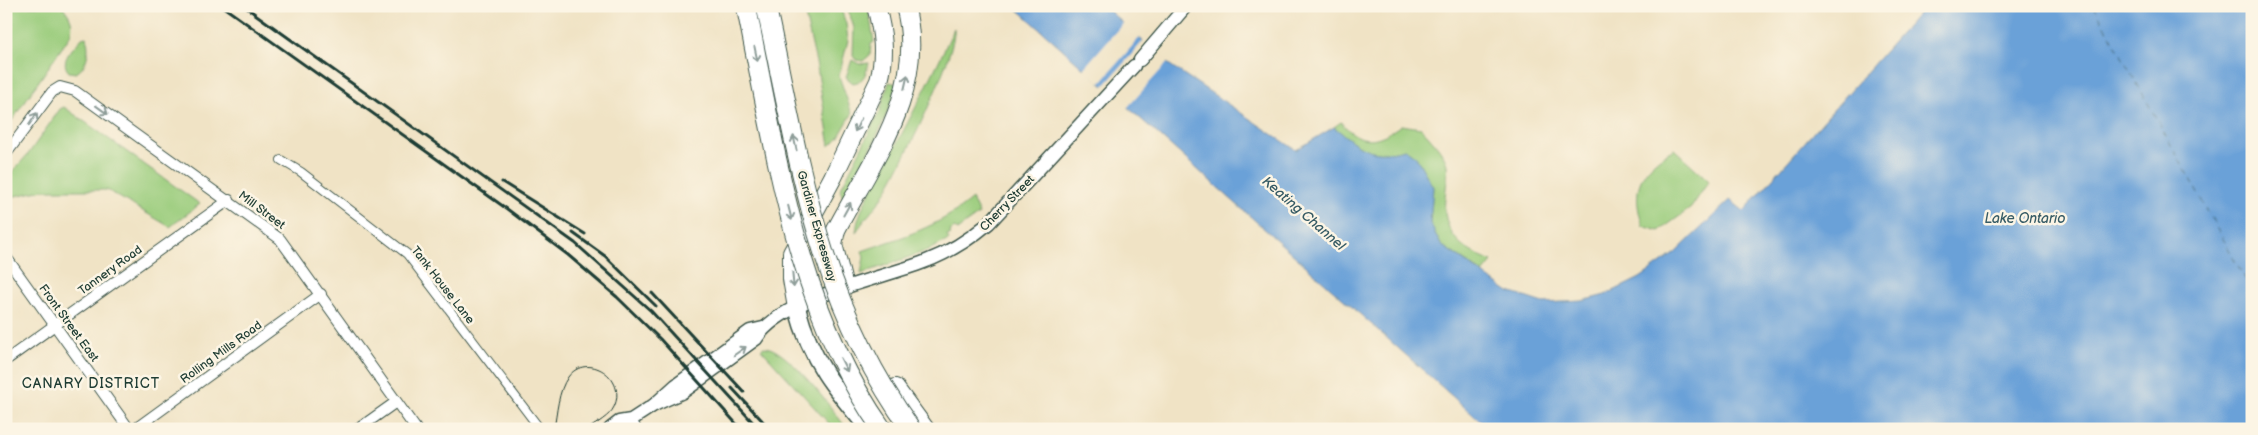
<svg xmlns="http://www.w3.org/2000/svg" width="2258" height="435" font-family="'Balsamiq Sans',sans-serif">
<rect width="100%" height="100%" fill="#fcf5e5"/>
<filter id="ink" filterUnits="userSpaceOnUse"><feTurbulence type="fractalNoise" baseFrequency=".02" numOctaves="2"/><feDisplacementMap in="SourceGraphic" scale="10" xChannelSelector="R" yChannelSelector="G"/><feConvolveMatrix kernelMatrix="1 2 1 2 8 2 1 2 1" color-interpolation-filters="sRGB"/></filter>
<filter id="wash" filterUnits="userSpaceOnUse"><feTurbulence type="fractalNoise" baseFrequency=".0096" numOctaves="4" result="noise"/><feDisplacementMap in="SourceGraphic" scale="20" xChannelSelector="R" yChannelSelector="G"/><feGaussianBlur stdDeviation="1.12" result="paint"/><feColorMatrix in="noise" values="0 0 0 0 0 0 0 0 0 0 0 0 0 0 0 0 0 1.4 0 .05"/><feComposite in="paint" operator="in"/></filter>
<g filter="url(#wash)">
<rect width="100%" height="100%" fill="#f0e3c5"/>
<g fill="#9acc7c" stroke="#5c8458">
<path d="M6 6H62C71 16 74 24 70 36L6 129Z"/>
<polygon points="803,6 840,6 846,24 848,40 839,76 852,114 838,138 830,146 817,67"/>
<polygon points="847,6 868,6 874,42 871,44 870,55 863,61 856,60 853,56 854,28"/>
<path d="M954 28C958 53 898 173 882 198 874 209 864 220 856 232 858 208 876 183 887 162 910 118 934 74 954 28Z"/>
<path d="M86 37C90 48 88 67 76 73L69 72C58 60 74 48 82 38Z"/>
<path d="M852 60 859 64 869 63C866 73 864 82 853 83L846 77Z"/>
<path d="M889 82 897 84C885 125 864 162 844 200L840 190 880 111Z"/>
<polygon points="64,107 200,204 170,227 107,190 43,190 6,198 6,179 29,153 60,109"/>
<path d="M1341 122C1361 146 1378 142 1401 125L1421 128C1430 138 1444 151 1447 165 1449 181 1443 197 1445 212 1448 240 1468 252 1492 262L1483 273 1441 245 1430 223 1433 187 1416 157 1405 149C1371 158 1360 148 1334 127Z"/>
<path d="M1674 149 1709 181 1691 208 1659 231 1643 226C1630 189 1640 168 1674 149Z"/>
<path d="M972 199 979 214 957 230 955 228 950 231 951 234 947 236 949 240 926 251 861 274 864 257 862 251C902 237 939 227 972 199Z"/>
<path d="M764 347C786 346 833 410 847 429H834L761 349Z"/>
</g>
<path fill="#6ba1d8" stroke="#456f86" d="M1014 6H1104L1167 63 1296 150 1334 127C1360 148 1371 158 1405 149L1416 157 1433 187 1430 223 1441 245 1509 292 1543 303 1582 301 1605 295 1640 278 1675 253 1730 200 1744 211 1925 6H2252V429H1489Z"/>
<g fill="#f0e3c5">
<polygon points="1125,21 1141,36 1100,83 1083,69"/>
<polygon points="1145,39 1169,61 1127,108 1103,87"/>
</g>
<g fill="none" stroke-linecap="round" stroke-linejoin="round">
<polyline stroke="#365b65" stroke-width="1" stroke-dasharray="6 5" stroke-linecap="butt" points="2094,6 2252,291"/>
</g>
</g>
<g filter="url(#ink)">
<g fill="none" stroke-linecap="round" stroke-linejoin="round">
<g stroke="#3e564a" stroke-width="10">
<polyline id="pedestrian" points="281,160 301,172 407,254 540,429"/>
</g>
<g stroke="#3e564a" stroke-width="12">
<g id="minor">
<polyline points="6,154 52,92 60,87 75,91 280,239 416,429"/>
<polyline points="6,257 129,429"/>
<polyline points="6,360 229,200"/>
<polyline points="631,420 636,429"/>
<polyline points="135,429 321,294"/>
<polyline points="358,429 396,402"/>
</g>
</g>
<g stroke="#3e564a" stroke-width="15">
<g id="tertiary">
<polyline points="1140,60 1186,6"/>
<path d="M654 405 683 392 756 339C782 297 878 280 924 262 948 253 969 240 989 223L1134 66"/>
<polyline points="610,429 619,422 631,420 654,405 676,385 750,331 763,328"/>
</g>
</g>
<g stroke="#3e564a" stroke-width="19">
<path id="primary" d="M797 308C811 361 834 388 869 429"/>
</g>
<g stroke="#3e564a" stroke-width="20">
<g id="trunk">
<path d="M844 287 833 244 836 230C872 161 928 89 905 6"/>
<path d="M797 308 792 279V253L833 177 879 81C886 55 883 32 876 6"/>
<polyline points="895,388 925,429"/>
</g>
</g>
<use href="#pedestrian" stroke="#fff" stroke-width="8"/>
<use href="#minor" stroke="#fff" stroke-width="10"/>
<use href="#tertiary" stroke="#fff" stroke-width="12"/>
<use href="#primary" stroke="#fff" stroke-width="16"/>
<use href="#trunk" stroke="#fff" stroke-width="18"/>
<path stroke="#1f3d34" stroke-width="1" d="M554 429C557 413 558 391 568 377 587 351 628 378 614 407 610 416 597 423 588 429"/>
<g stroke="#1f3d34" stroke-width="3">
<polyline points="222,6 507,209 568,255 617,297 660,339 741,429"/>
<polyline points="244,6 575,243 651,311 759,429"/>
<polyline points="502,182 585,234"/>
<polyline points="573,233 605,256 656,306"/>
<polyline points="652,293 744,392"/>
<polyline points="732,388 770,429"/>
</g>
<g stroke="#3e564a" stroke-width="21" stroke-linecap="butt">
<g id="motorway-bridge">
<path d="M746 6C776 150 795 306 882 429"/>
<path d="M766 6C799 159 817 299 911 429"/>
</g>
</g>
<use href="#motorway-bridge" stroke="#fff" stroke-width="19"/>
</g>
<defs><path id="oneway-shaft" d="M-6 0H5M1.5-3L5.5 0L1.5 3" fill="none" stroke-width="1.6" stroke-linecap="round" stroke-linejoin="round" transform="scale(1.25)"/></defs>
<g stroke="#8f9e9a">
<use href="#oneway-shaft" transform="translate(756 54) rotate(78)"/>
<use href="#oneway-shaft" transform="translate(906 82) rotate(-77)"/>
<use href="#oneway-shaft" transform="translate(102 110) rotate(36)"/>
<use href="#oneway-shaft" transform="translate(33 119) rotate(-56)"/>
<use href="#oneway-shaft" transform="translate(858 125) rotate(116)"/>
<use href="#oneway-shaft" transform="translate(795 143) rotate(-102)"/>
<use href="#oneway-shaft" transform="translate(847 209) rotate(-61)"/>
<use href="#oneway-shaft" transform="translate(790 213) rotate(76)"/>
<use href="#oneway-shaft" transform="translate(793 280) rotate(85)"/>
<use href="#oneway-shaft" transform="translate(740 351) rotate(-35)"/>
<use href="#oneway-shaft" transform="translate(844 365) rotate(63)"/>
</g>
</g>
<g text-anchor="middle" stroke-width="5" stroke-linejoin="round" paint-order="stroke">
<g font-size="12" fill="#1f3d34" stroke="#fcf5e5">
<text transform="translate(1007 203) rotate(-46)" y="4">Cherry Street</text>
<text transform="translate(262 210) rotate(37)" y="4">Mill Street</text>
<text transform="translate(817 226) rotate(74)" y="4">Gardiner Expressway</text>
<text transform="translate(110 270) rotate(-36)" y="4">Tannery Road</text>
<text transform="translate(443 285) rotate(52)" y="4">Tank House Lane</text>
<text transform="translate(69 323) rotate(54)" y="4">Front Street East</text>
<text transform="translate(221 352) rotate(-36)" y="4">Rolling Mills Road</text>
</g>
<g font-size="14" font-style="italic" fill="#365b65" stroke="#fcf5e5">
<text transform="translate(1304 213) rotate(41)" y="5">Keating Channel</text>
<text x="2025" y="223">Lake Ontario</text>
</g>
<g font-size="14" letter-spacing="1" fill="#1f3d34" stroke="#fcf5e5">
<text x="91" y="388">CANARY DISTRICT</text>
</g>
</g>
<rect width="2258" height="435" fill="none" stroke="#fcf5e5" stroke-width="25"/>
</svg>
